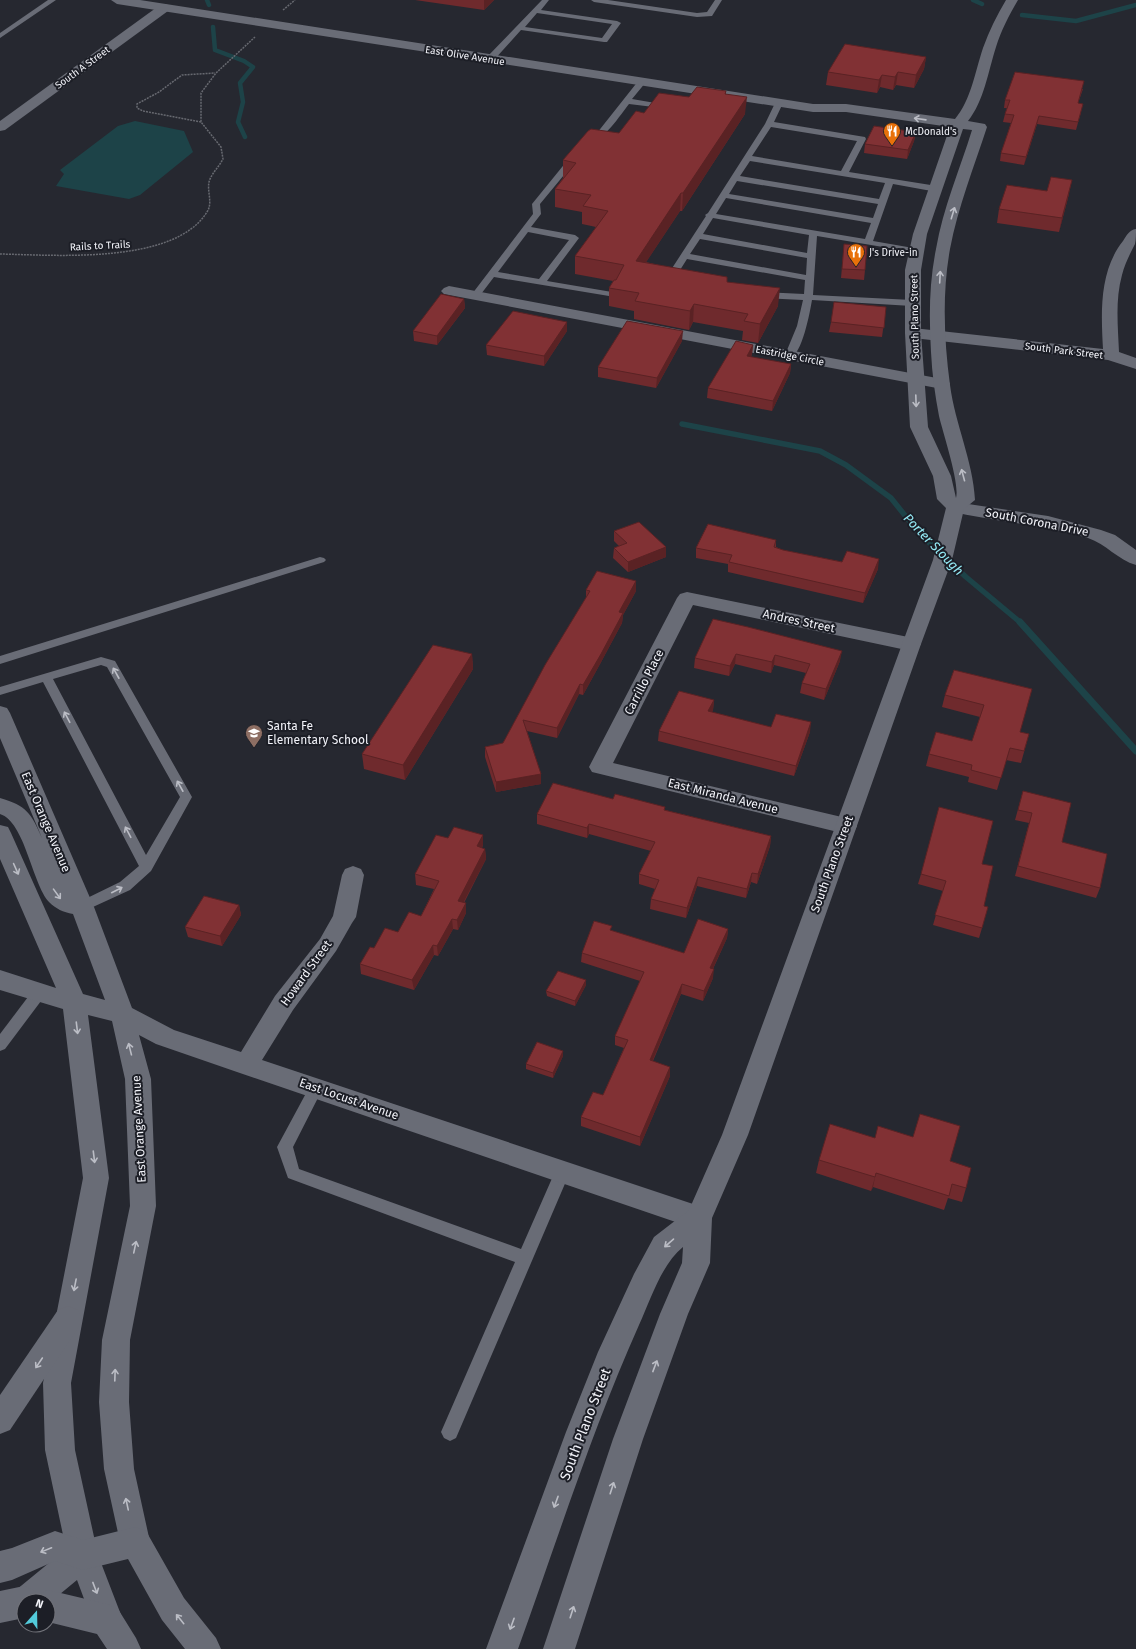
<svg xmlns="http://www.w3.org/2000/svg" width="1136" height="1649" font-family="'Fira Sans',sans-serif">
<rect width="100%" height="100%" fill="#262830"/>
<polygon fill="#1d4348" points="135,121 184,131 193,152 140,195 129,199 56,186 64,174 60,170 118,126"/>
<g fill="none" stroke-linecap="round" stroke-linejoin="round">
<g stroke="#1d4348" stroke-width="4.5">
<polyline points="207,0 209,5"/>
<polyline points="973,0 982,4"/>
<polyline points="1022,15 1076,21 1136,5"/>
<polyline points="213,27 215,50 244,61 253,67 240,83 243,102 238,122 245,137"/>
</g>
<polyline stroke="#1d4348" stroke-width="5.5" points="682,424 820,451 846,465 891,498 919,533 966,577 1021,623"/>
<polyline stroke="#1d4348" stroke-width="7" points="1020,622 1136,751"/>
<g stroke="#676970" stroke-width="1.5" stroke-dasharray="2 1" stroke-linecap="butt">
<polyline points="283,10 295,0"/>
<polyline points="201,122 143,111 137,108 137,104 159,92 182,75 215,73"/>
<path d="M0 254C55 255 174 265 207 212 213 203 207 192 209 182 211 174 219 167 223 159L221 147 201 122V93L216 73 255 37"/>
</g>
<g fill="#696c76" fill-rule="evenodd">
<polygon points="48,0 56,0 0,38 0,33"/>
<path d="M542 0H549L541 10 617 21 621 23 607 42H604L521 30 493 61H487V57ZM537 13 612 24 602 38 525 27Z"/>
<polygon points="591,0 608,0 697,13 707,12 715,0 722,0 712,16 697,17 594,2"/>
<path d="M639 80 646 82 632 99 667 105 671 107 670 109 629 104C621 114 601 145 587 143V139L597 133Z"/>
<path d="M776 101 783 103 774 122 865 137 866 139 849 172 937 186 941 189 937 192 893 184 873 241 919 249V253L817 236 813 295 912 300 917 303 912 306 812 300C810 312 802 355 790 358L785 355 797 326 803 300 762 298 757 295 762 292 804 294 805 280 687 259 675 278 679 280 677 282H671L665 279 706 216 705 215 708 213 765 124ZM771 127 857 141 841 171 752 156ZM750 161 885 183 879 199 740 176ZM737 181 878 204 873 218 729 194ZM726 198 871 223 865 239 716 214ZM713 218 809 235 807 253 703 234ZM700 239 807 258 806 275 690 254Z"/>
<path d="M571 156 578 158 540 204 541 214 531 227 575 235 579 238 547 281 612 292 615 293V297L494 277 478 298H472V294L533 214 532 204ZM528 232 569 240 539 279 498 272Z"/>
<polygon points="320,557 324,558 326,560 324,562 0,664 0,656"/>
<path d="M101 657 115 661 192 797 151 871 130 890 82 912 77 911 75 907 77 903 120 882 139 866 43 682 0 695V687ZM101 665 107 667 180 797 146 855 53 679Z"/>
<polygon points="39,987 44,989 46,993 44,997 5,1049 0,1051 0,1034 34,989"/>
<polygon points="316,1082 321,1084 323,1088 293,1147 299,1169 521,1249 557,1167 562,1165 567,1167 570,1172 456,1438 450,1441 444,1438 441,1432 515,1262 288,1178 277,1147 311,1084"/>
</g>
<g fill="#696c76" fill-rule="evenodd">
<polygon points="164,4 168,5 170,8 168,11 5,130 0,131 0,121 160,5"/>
<path d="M1136 229C1136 233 1136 240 1135 244 1130 254 1125 263 1122 275 1115 300 1118 327 1119 352L1136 358V369L1108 360 913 338 907 336 905 333 907 330 913 328 1103 349C1101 313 1099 271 1123 241 1127 235 1129 230 1136 229Z"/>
<polygon points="449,286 942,379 948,380 950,384 948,388 942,389 444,294 441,291 444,288"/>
<path d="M955 502 1048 516 1101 530 1115 535 1136 550V565C1118 560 1106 544 1088 538 1042 524 995 522 949 511L946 507 949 503Z"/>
<polygon points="687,592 918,639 921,644 918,649 911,651 693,605 613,763 846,818 854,820 857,826 854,832 846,834 592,772 589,767 677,598 680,594"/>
<path d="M0 706 7 708 10 713 94 907 132 1008 174 1030 241 1052 275 996 320 939 333 916 342 875 345 869 353 866 361 869 364 875 356 917 352 923 336 951 293 1010 262 1060 699 1206 708 1210 712 1218 708 1226 699 1230 237 1072 156 1044 139 1035 151 1079 156 1206 130 1340 129 1402 134 1469 150 1542 146 1553 135 1557 124 1553 120 1542 104 1469 99 1402 102 1340 130 1206 125 1079 112 1021 88 1015 109 1178 71 1383 75 1450 98 1555 123 1620 118 1631 107 1636 96 1631 77 1580 48 1604V1601H24V1616L16 1612 11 1601 16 1590 66 1549 45 1450 43 1383 83 1178 63 1009 0 990V970L56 988 0 859V825L8 827 11 833 83 994 105 1000 73 914C63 912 56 909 49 902 32 883 25 822 0 814V798C27 806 31 813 42 838L0 738Z"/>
</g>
<g fill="#696c76" fill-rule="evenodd">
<path d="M111 0H140L813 104H846L955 119C971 100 975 72 983 48 989 31 997 15 1006 0H1018C1009 15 1001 31 996 47 988 72 984 101 968 121L985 124 987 127C974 167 958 207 950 249 942 293 944 340 950 385 955 424 973 461 975 500L964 509 952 560 921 644 748 1135 712 1218 710 1263 688 1314 643 1439 575 1649H543L613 1439 660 1314 682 1263 683 1247C661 1265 651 1299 639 1325 592 1430 557 1541 518 1649H486L566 1432 598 1352 634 1274 654 1237 689 1210 722 1135 933 560 946 508 937 499 933 476 910 427 905 333V270L913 234 950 127 846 112H813L117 4ZM963 129 972 130C960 169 943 208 936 249 929 283 929 318 931 352 932 374 935 395 939 416 943 433 960 484 956 498L951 476 928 427 921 333V270L927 234Z"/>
<polygon points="68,1306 78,1310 82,1319 78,1328 10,1430 0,1434 0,1395 58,1310"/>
<polygon points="135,1527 146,1531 184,1598 216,1638 221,1649 185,1649 162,1620 128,1559 83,1570 55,1561 12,1580 0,1583 0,1551 12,1548 55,1531 83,1540"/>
<polygon points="24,1586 35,1591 37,1595 48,1590 107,1604 118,1609 136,1638 141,1649 107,1649 97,1634 48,1622 48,1601 24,1601 24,1618 0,1623 0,1591"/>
</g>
</g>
<g fill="#6f2a2d">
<polygon points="415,0 494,0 484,10"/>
<polygon points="926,57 924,69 914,88 896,85 893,90 880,87 877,93 826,85 828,72"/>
<polygon points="1083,89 1078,103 1081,112 1076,130 1037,124 1024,165 1000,161 1001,153 1011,123 1003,122 1005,114 1007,108 1004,108 1005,100"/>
<polygon points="726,91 726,94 745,114 682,211 680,211 646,262 727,282 778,306 758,343 742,340 743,331 693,322 689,330 634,319 634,311 609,306 609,288 613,281 575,274 575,256 596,227 582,224 582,212 555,207 555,189 563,178 563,160 619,133 644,113 689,97"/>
<polygon points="916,132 914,141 907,159 864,153 865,144"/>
<polygon points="1047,191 1069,194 1059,232 997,223 999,209"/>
<polygon points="844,244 865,270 864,280 841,278"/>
<polygon points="464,299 465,308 437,345 414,341 413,331"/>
<polygon points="886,307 882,337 829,332 831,322"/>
<polygon points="567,322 567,331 544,366 487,355 486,345"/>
<polygon points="682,341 656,388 598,377 598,367"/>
<polygon points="753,345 752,354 751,357 791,364 790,373 772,411 707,398 708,388"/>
<polygon points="614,531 666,557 628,572 613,558 614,548 619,546 614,541"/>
<polygon points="776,540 776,547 783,550 878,569 863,603 728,572 728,564 696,558 696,548"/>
<polygon points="586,590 636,591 623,615 622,623 600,664 583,695 579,694 557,738 527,731 541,774 541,784 496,792 485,757 485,747 503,743 586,598"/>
<polygon points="713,619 840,661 824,700 800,693 802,683 806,673 774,665 771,673 735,664 729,676 694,668 695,658"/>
<polygon points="472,654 473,669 405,780 364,769 362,754"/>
<polygon points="954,670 1020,732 1029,734 1021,763 1006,760 997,790 968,782 969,777 926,766 929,754 972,741 980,717 942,707 945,695"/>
<polygon points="714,700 713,710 712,712 771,727 810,732 794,776 658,741 659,731"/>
<polygon points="1023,791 1062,842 1100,888 1096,898 1015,876 1029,823 1015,820"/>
<polygon points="613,799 665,807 665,810 771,836 770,846 757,884 751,882 746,898 697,886 686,918 650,909 651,899 655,889 639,884 639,874 651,851 589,834 587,838 537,824 537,814"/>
<polygon points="448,838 483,845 482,848 485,849 486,859 464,903 466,913 458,930 453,929 438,956 434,955 414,990 361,974 360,964 374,948 398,932 421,916 434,889 416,885 415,874"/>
<polygon points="982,864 984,906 982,928 979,938 933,925 943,891 918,884 921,874"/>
<polygon points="239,905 241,915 222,946 188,937 185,927"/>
<polygon points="728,929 727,938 713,969 713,978 703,1001 681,994 653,1061 670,1076 640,1146 581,1126 581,1117 603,1095 624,1048 615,1045 615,1036 640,981 581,962 582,953 612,931 684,953"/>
<polygon points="586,985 575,1006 547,996 546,991"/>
<polygon points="563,1051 563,1056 553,1078 526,1069 526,1064"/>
<polygon points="819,1160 950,1161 966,1188 962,1202 948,1198 944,1210 873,1187 871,1191 816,1173"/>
</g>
<g fill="#5a2224">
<polygon points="484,0 494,0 484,10"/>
<polygon points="926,57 924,69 914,88 916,75"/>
<polygon points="898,72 896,85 893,90 895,77"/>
<polygon points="882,75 880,87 877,93 879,80"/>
<polygon points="747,97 745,114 682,211 683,193"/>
<polygon points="1039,116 1037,124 1024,165 1026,157"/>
<polygon points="916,132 914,141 907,159 908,150"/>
<polygon points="1072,180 1069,194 1059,232 1062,218"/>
<polygon points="681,193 680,211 635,279 636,261"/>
<polygon points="780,288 778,306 758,343 760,324"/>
<polygon points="464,299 465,308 437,345 437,336"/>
<polygon points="694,304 693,322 689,330 690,311"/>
<polygon points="567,322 567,331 544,366 544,356"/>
<polygon points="683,331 682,341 656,388 657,378"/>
<polygon points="753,345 752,354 746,366 747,356"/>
<polygon points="791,364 790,373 772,411 773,401"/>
<polygon points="666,547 666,557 628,572 628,562"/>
<polygon points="879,559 878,569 863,603 865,593"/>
<polygon points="636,581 636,591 623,615 622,623 600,664 583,695 583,685 619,612"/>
<polygon points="842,651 840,661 824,700 826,689"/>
<polygon points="472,654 473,669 405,780 403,765"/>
<polygon points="736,654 735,664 729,676 730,666"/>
<polygon points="775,655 774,665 771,673 772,662"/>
<polygon points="580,684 579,694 557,738 557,728"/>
<polygon points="714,700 713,710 708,722 708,711"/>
<polygon points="811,722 810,732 794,776 796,766"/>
<polygon points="541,774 541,784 496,792 496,782"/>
<polygon points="589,824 589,834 587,838 587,828"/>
<polygon points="483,835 483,845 477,857 477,846"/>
<polygon points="771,836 770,846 757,884 758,874"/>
<polygon points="485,849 486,859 459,911 458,901"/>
<polygon points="752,873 751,882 746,898 747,889"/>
<polygon points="698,877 697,886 686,918 687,908"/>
<polygon points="466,903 466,913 458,930 457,920"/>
<polygon points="239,905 241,915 222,946 220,936"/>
<polygon points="452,919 453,929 438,956 437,946"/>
<polygon points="728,929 727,938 709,977 710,968"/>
<polygon points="433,945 434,955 414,990 412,980"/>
<polygon points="714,969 713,978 703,1001 704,991"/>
<polygon points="586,980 586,985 575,1006 575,1001"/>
<polygon points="682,984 681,994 649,1069 650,1060"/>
<polygon points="563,1051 563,1056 553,1078 553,1073"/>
<polygon points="670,1067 670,1076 640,1146 640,1137"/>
<polygon points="876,1173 873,1187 871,1191 875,1177"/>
</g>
<g fill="#813134" stroke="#5a2224">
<polygon points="845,44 926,57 916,75 898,72 895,77 882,75 879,80 828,72"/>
<polygon points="1015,72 1084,81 1078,103 1083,104 1078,122 1039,116 1026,157 1001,153 1014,115 1005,114 1010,100 1005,100"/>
<polygon points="697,87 726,91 725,94 747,97 683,193 681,193 636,261 727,277 727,282 780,288 760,324 744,321 748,314 694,304 690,311 635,301 639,293 609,288 614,280 616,280 624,265 575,256 608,211 583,206 591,195 555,189 576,163 563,160 588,131 591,129 619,133 636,111 644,113 659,93 689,97"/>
<polygon points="874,126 916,132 908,150 865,144"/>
<polygon points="1051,177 1072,180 1062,218 999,209 1007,185 1047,191"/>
<polygon points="844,244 867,246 865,270 842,269"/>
<polygon points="441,294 464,299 437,336 413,331"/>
<polygon points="834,302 886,307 884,328 831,322"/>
<polygon points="513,311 567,322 544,356 486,345"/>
<polygon points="627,321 683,331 657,378 598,367"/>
<polygon points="736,341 753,345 747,356 791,364 773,401 708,388"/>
<polygon points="639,522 666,547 628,562 614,548 627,543 614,531"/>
<polygon points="708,524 776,540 774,547 783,550 842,562 847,551 879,559 865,593 729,562 732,555 696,548"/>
<polygon points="597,571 636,581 619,612 623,613 601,654 583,685 580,684 557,728 523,720 541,774 496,782 485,747 503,743 545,665 590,591 586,590"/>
<polygon points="713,619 748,627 842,651 826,689 802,683 810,664 775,655 772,662 736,654 730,666 695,658"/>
<polygon points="433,645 472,654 403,765 362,754"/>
<polygon points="954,670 1032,689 1020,732 1029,734 1024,751 1010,748 1001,778 971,770 972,765 929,754 936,732 972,741 984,705 945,695"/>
<polygon points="679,691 714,700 708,711 771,727 776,714 811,722 796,766 659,731"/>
<polygon points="553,783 613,799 615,794 665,807 664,810 771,836 758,874 752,873 747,889 698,877 687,908 651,899 659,880 639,874 655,842 589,824 587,828 537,814"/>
<polygon points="1023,791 1071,803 1062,842 1107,854 1100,888 1018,866 1032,813 1018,810"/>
<polygon points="939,807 993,821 982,864 993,866 984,906 988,907 982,928 935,915 946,881 921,874"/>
<polygon points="454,827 483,835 477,846 485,849 458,901 466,903 457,920 452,919 437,946 433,945 412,980 360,964 370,947 374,948 385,928 398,932 409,912 421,916 439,881 415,874 436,835 448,838"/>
<polygon points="204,896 239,905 220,936 185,927"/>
<polygon points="698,919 728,929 710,968 714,969 704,991 682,984 650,1060 670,1067 640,1137 581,1117 593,1092 603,1095 628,1040 615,1036 644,972 582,953 594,921 612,926 610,930 684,953"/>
<polygon points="558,971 586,980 575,1001 546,991"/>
<polygon points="537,1042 563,1051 553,1073 526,1064"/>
<polygon points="920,1114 960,1126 950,1161 971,1168 966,1188 952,1184 949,1196 876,1173 875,1177 819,1160 830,1124 875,1138 878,1126 913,1137"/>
</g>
<defs><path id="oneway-shaft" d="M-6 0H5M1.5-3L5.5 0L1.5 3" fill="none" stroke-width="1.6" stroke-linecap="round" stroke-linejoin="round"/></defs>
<g stroke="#bbbdc5">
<use href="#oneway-shaft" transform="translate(920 119) rotate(-172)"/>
<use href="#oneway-shaft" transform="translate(953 213) rotate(-73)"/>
<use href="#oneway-shaft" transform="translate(940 277) rotate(-87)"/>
<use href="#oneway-shaft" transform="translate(916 401) rotate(88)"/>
<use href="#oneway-shaft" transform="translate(963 475) rotate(-105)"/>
<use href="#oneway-shaft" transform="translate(116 673) rotate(-119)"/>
<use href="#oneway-shaft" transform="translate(67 717) rotate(-118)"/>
<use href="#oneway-shaft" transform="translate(180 786) rotate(-119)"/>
<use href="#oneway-shaft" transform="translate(128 832) rotate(-118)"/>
<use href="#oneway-shaft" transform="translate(16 869) rotate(66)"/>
<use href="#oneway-shaft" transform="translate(117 890) rotate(-27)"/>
<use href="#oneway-shaft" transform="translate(57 894) rotate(54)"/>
<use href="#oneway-shaft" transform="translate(77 1028) rotate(83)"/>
<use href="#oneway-shaft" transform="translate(130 1049) rotate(-104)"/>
<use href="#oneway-shaft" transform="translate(94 1157) rotate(83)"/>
<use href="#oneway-shaft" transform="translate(669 1243) rotate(139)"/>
<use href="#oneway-shaft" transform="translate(135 1247) rotate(-78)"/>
<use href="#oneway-shaft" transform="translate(75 1285) rotate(101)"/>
<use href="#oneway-shaft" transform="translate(39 1363) rotate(124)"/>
<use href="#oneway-shaft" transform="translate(655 1366) rotate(-69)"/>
<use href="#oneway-shaft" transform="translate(115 1375) rotate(-88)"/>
<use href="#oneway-shaft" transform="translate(612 1488) rotate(-72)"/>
<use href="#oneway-shaft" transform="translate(556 1502) rotate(110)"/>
<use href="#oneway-shaft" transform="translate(127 1504) rotate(-102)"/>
<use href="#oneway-shaft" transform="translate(46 1550) rotate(158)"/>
<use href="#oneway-shaft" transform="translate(95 1588) rotate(69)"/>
<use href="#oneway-shaft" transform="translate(572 1612) rotate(-72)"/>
<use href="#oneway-shaft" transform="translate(180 1619) rotate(-129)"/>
<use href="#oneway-shaft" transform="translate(512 1624) rotate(110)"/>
</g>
<defs>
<g id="restaurant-pin" transform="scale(0.9)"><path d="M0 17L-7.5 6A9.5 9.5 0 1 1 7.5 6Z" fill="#e8710a" stroke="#1c1e26"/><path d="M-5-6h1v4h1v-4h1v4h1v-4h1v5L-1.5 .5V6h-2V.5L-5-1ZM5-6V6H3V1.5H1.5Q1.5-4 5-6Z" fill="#fff"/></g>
<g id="school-pin" transform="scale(0.9)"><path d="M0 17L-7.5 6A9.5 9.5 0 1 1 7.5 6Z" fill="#8d6e63" stroke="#1c1e26"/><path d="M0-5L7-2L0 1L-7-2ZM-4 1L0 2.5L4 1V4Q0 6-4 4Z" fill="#fff"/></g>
</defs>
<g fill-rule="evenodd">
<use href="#restaurant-pin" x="892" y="131"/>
<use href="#restaurant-pin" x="856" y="252"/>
<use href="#school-pin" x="254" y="733"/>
</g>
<g text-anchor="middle" stroke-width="4" stroke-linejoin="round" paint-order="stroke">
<g font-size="10" fill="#f2f3f9" stroke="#1c1e26">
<text transform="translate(465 55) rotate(9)" y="4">East Olive Avenue</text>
<text transform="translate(82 67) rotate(-36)" y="4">South A Street</text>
<text transform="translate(100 245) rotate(-3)" y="4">Rails to Trails</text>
<text transform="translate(914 317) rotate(-91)" y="4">South Plano Street</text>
<text transform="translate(1064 350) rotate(7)" y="4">South Park Street</text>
<text transform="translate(790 355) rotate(11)" y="4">Eastridge Circle</text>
</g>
<g font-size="10" fill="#f2f3f9" stroke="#1c1e26" text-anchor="start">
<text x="905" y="135">McDonald's</text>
<text x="869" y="256">J's Drive-in</text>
</g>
<g font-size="12" fill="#f2f3f9" stroke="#1c1e26">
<text transform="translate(1037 522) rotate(11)" y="4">South Corona Drive</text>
<text transform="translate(799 621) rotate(12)" y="4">Andres Street</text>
<text transform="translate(644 682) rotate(-63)" y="4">Carrillo Place</text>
<text transform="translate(723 796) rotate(14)" y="4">East Miranda Avenue</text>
<text transform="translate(46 822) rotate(67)" y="4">East Orange Avenue</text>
<text transform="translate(832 864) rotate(-70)" y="4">South Plano Street</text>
<text transform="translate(306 973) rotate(-54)" y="4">Howard Street</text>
<text transform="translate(349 1099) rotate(19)" y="4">East Locust Avenue</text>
<text transform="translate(139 1129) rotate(-93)" y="4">East Orange Avenue</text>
</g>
<g font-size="12" fill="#f2f3f9" stroke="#1c1e26" text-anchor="start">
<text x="267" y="730">Santa Fe<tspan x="267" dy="14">Elementary School</tspan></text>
</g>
<g font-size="13" font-style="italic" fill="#95ebf6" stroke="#1c1e26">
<text transform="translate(934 544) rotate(46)" y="5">Porter Slough</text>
</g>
<g font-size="14" fill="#f2f3f9" stroke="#1c1e26">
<text transform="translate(585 1424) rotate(-69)" y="5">South Plano Street</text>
</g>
</g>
<g transform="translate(36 1613) rotate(20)"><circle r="19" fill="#1c1e26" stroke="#72737a"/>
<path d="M0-3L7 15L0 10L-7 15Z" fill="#53cbdb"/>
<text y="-6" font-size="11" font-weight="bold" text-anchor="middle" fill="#f2f3f9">N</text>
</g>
</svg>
